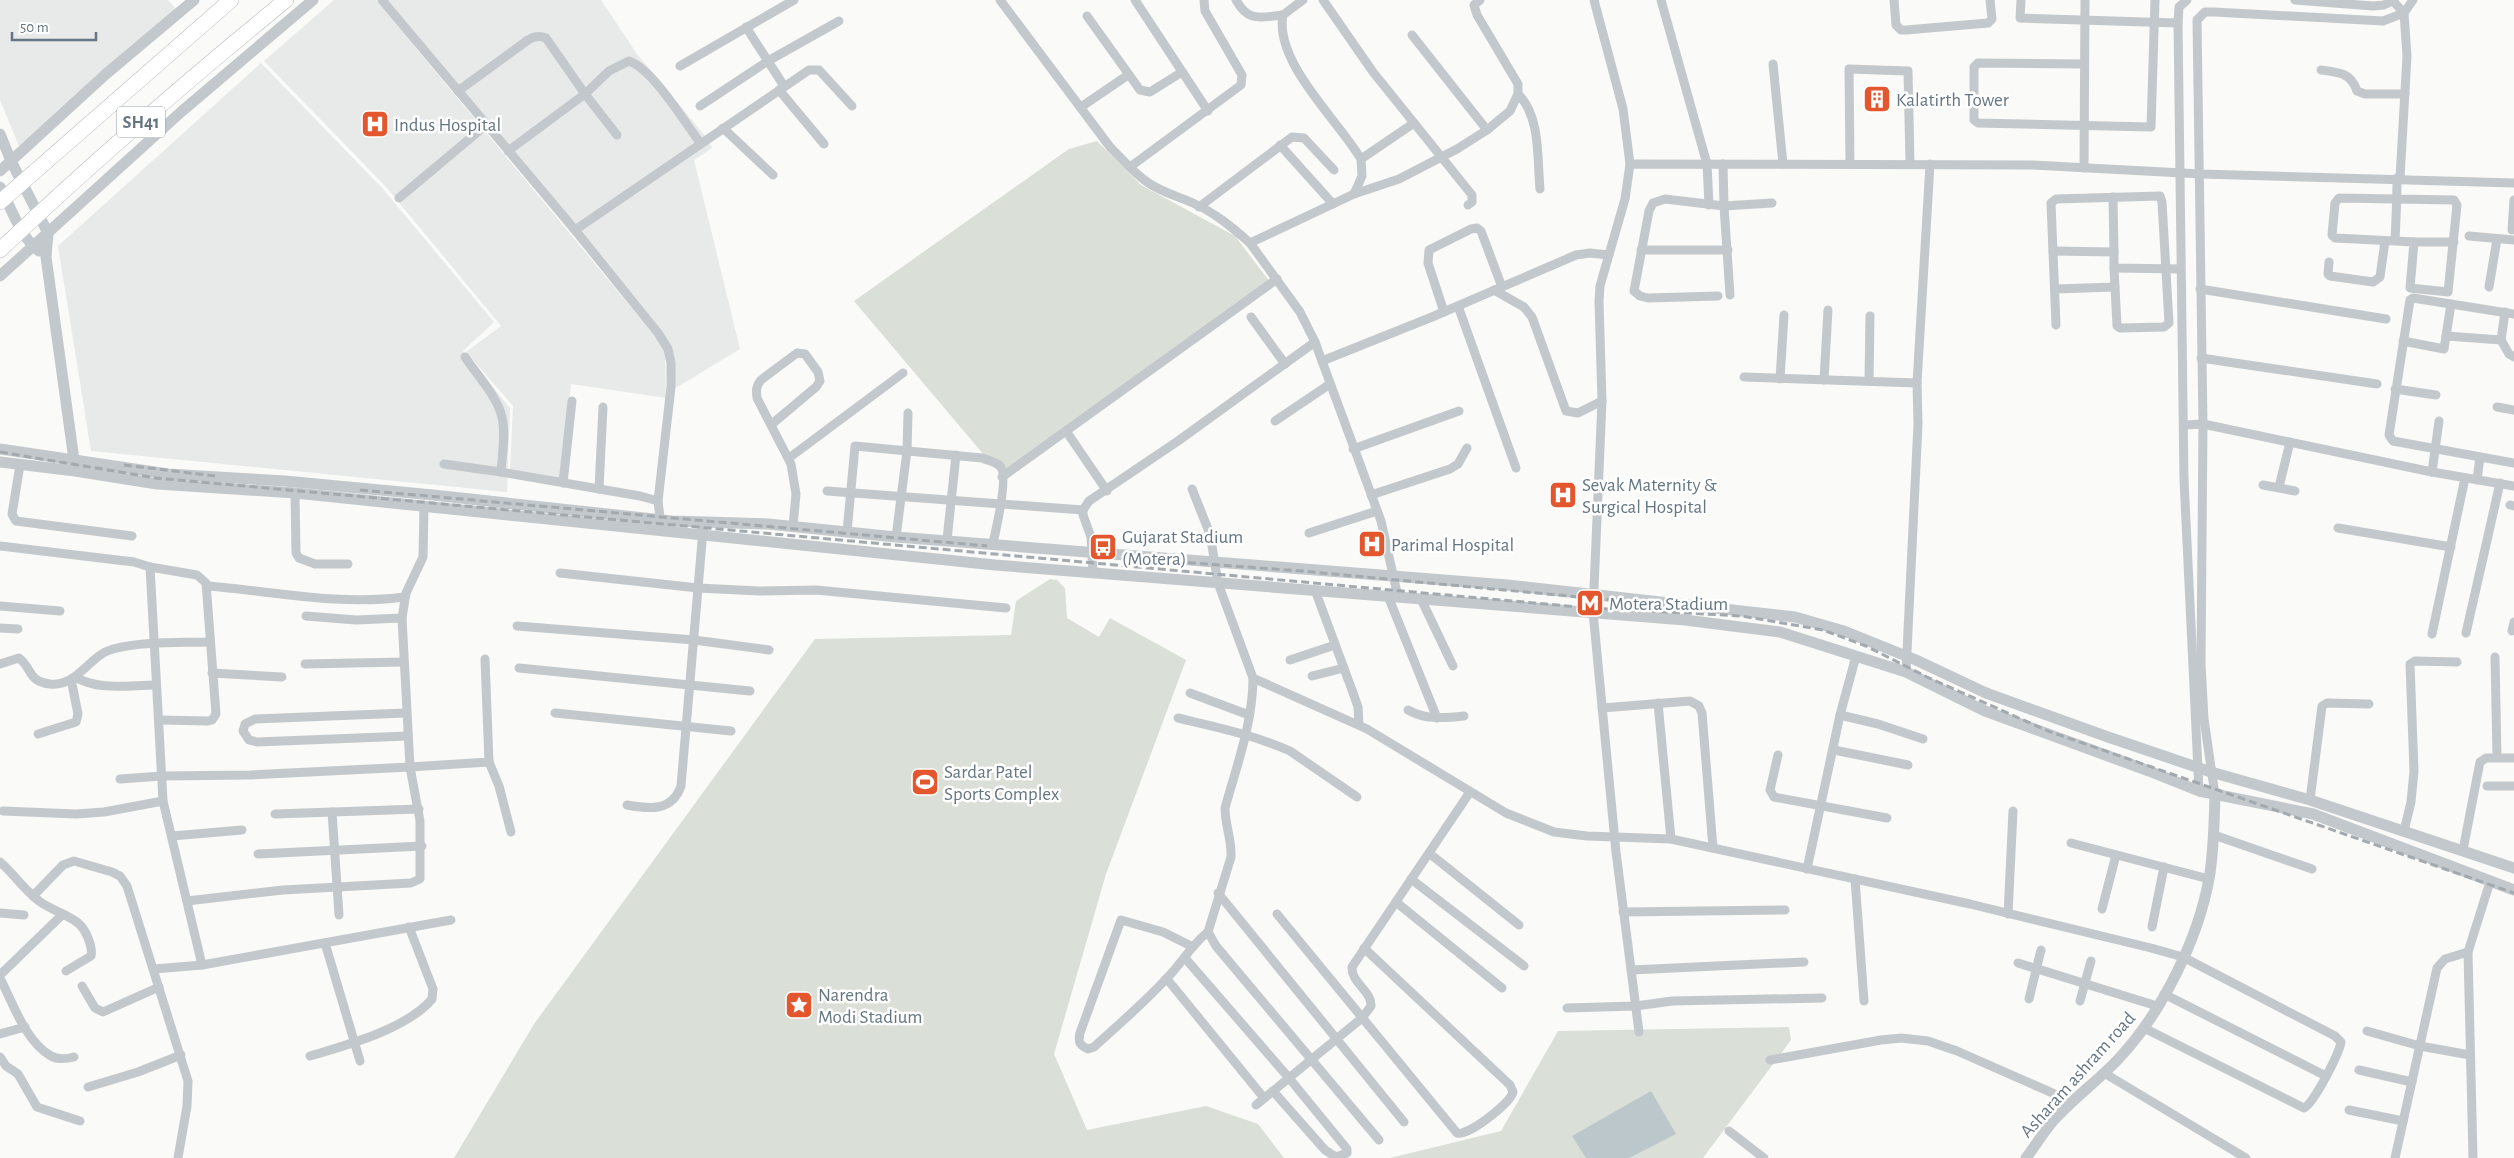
<svg xmlns="http://www.w3.org/2000/svg" width="2514" height="1158" font-family="'Alegreya Sans',sans-serif">
<rect width="100%" height="100%" fill="#fafaf8"/>
<g fill="#e8e9e9">
<polygon points="0,0 168,0 176,9 19,146 0,100"/>
<polygon points="334,0 376,0 654,335 665,352 666,398 571,384 561,480 510,473 513,406 466,352 501,326 387,188 264,61"/>
<polygon points="388,0 601,0 637,54 706,137 712,148 694,160 740,349 674,389 662,333"/>
<polygon points="261,63 383,189 494,322 463,351 510,408 507,492 91,451 58,246"/>
</g>
<g fill="#dadfd7">
<polygon points="1097,141 1141,185 1235,236 1270,282 1010,476 984,455 854,301 1069,149"/>
<polygon points="1050,579 1057,580 1065,588 1067,618 1099,637 1110,618 1186,660 1106,874 1054,1054 1087,1130 1206,1106 1258,1124 1284,1158 454,1158 534,1024 815,639 1011,635 1016,601"/>
<polygon points="1789,1027 1791,1040 1703,1158 1390,1158 1501,1131 1558,1031"/>
</g>
<polygon fill="#bbc7cb" points="1651,1091 1676,1134 1629,1158 1586,1158 1572,1136"/>
<g fill="none" stroke-linecap="round" stroke-linejoin="round">
<g stroke="#b5babe" stroke-width="16">
<g id="primary">
<polyline points="0,202 231,0"/>
<path d="M0 250C92 163 188 80 286 0"/>
</g>
</g>
<g stroke="#c3c8cc" stroke-width="9">
<polyline points="382,0 575,230 658,333 668,349 671,363 671,387 658,501"/>
<path d="M1000 0 1110 147C1122 159 1133 172 1147 182 1161 192 1177 196 1193 203 1215 213 1232 227 1250 243L1354 194 1399 179 1457 149 1487 130 1510 111 1518 94V84L1477 15 1474 5 1480 0"/>
<polyline points="1135,0 1208,111"/>
<path d="M1236 0C1249 23 1260 17 1283 15"/>
<path d="M1303 0 1283 15C1274 62 1338 120 1361 159L1362 176 1354 194"/>
<polyline points="1323,0 1373,72 1472,195 1472,202 1468,205"/>
<polyline points="1594,0 1623,109 1630,164"/>
<polyline points="1661,0 1707,164 1709,205"/>
<polyline points="1894,0 1896,25 1901,30 1906,30 1988,23 1992,19 1990,0"/>
<polyline points="2021,0 2020,18 2178,23"/>
<polyline points="2187,0 2179,7 2178,23 2184,480 2199,791"/>
<polyline points="2295,0 2373,6 2384,5 2394,0"/>
<polyline points="2393,1 2404,13 2407,56 2400,178"/>
<polyline points="1087,16 1140,90 1150,92 1182,72"/>
<polyline points="746,27 784,86"/>
<polyline points="1412,35 1487,130"/>
<polyline points="1773,64 1783,164"/>
<polyline points="2084,64 1978,63 1974,67 1974,120 1978,123 2151,127 2155,0"/>
<polyline points="680,66 794,0"/>
<path d="M2321 70C2339 72 2351 73 2357 91L2365 94H2405"/>
<polyline points="779,90 824,144"/>
<path d="M458 91 528 40C534 36 539 35 546 38L585 94 617 135"/>
<path d="M1518 94C1541 117 1537 158 1540 189"/>
<polyline points="700,106 768,61 839,21"/>
<polyline points="1081,107 1128,75"/>
<polyline points="723,128 773,175"/>
<polyline points="1280,145 1333,204"/>
<path d="M508 151 585 94 609 71 629 61C653 69 685 123 701 144"/>
<polyline points="1361,159 1414,123"/>
<polyline points="1723,164 1724,206 1772,203"/>
<polyline points="1850,164 1849,69 1908,71 1910,164"/>
<polyline points="1130,167 1241,85 1242,75 1205,11 1204,0"/>
<polyline points="2084,168 2085,0"/>
<polyline points="2113,197 2114,252"/>
<polyline points="399,198 486,125"/>
<polyline points="1199,207 1292,137 1304,138 1334,170"/>
<polyline points="575,230 809,70 819,70 852,106"/>
<polyline points="2512,230 2514,200"/>
<polyline points="2469,236 2514,240"/>
<path d="M2395 241 2414 242 2410 288 2448 292 2457 205 2454 200 2339 198 2335 203 2332 235 2335 238 2395 241C2396 220 2397 199 2397 178"/>
<polyline points="2414,242 2454,242"/>
<polyline points="1250,243 1300,312 1315,342 1381,521 1398,597"/>
<polyline points="1641,250 1728,250"/>
<polyline points="2053,251 2114,252 2114,268 2180,269"/>
<polyline points="2329,262 2328,274 2330,276 2373,282 2380,277 2385,241"/>
<polyline points="2489,287 2497,239"/>
<polyline points="2055,289 2115,287"/>
<polyline points="2200,289 2386,319"/>
<polyline points="1494,290 1524,307 1532,317 1566,411 1578,413 1602,401"/>
<polyline points="1718,296 1648,298 1640,296 1634,291 1649,211 1653,203 1665,199 1724,206 1730,295"/>
<polyline points="1458,306 1516,468"/>
<polyline points="1444,312 1428,263 1429,250 1471,229 1477,228 1481,231 1502,287"/>
<polyline points="2514,314 2413,298 2410,300 2389,435 2393,441 2514,463"/>
<polyline points="1251,317 1285,364"/>
<polyline points="2056,325 2051,203 2056,199 2160,196 2162,202 2169,323 2164,327 2120,328 2117,326 2114,268"/>
<polyline points="2446,336 2501,340 2509,354 2514,357"/>
<polyline points="2501,340 2505,312"/>
<polyline points="2403,341 2444,349 2451,304"/>
<polyline points="2201,358 2377,384"/>
<polyline points="1322,361 1432,317 1576,255 1590,253 1609,255"/>
<polyline points="1744,377 1917,383"/>
<polyline points="1780,379 1784,315"/>
<polyline points="1824,380 1828,310"/>
<polyline points="1869,381 1870,316"/>
<polyline points="2395,389 2436,395"/>
<polyline points="2497,407 2514,410"/>
<polyline points="1275,421 1330,384"/>
<path d="M772 424 816 387 820 381 818 372 805 354 797 353 761 380C756 386 756 390 757 398L791 464 796 494 793 526"/>
<polyline points="2185,425 2203,424 2432,472 2514,486"/>
<polyline points="1066,431 1107,491"/>
<polyline points="1353,449 1459,411"/>
<polyline points="789,458 903,373"/>
<path d="M444 464 501 472C502 455 506 435 502 417 497 396 477 375 465 357"/>
<polyline points="20,465 12,514 16,521 132,536"/>
<polyline points="501,472 640,496 658,501 661,526"/>
<polyline points="2432,472 2439,421"/>
<polyline points="1002,477 1277,279"/>
<polyline points="2477,480 2480,457"/>
<polyline points="563,483 572,401"/>
<polyline points="2263,485 2295,491"/>
<polyline points="2279,487 2290,442"/>
<polyline points="599,489 603,407"/>
<path d="M1192 489 1210 534 1218 583 1253 678 1367 729 1506 813 1554 832 1587 836 1671 839 1970 904 2151 948 2183 957 2335 1036 2341 1042C2339 1054 2314 1103 2304 1108L2144 1028"/>
<polyline points="827,491 1083,510"/>
<polyline points="295,493 296,553 299,558 315,564 348,564"/>
<polyline points="1371,495 1450,469 1458,464 1467,448"/>
<polyline points="2510,505 2514,506"/>
<polyline points="2338,528 2451,547"/>
<path d="M847 532 855 446 982 458C987 460 996 462 1000 466 1009 475 996 530 993 543"/>
<polyline points="1309,533 1377,511"/>
<polyline points="896,537 907,451 908,413"/>
<polyline points="947,540 956,455"/>
<polyline points="0,546 134,562 150,567 163,801 202,965"/>
<polyline points="150,567 197,575 206,583 216,714 212,720 208,721 159,720"/>
<polyline points="560,573 698,588 759,591 816,590 1006,608"/>
<polyline points="1093,573 1091,537 1083,515 1083,510 1089,501 1178,441 1315,342"/>
<path d="M207 586C273 591 338 606 404 597"/>
<polyline points="1315,590 1352,690 1358,707 1359,725"/>
<polyline points="1388,596 1437,718"/>
<polyline points="1421,599 1453,666"/>
<polyline points="0,606 60,611"/>
<polyline points="306,616 356,620 402,618"/>
<polyline points="517,626 694,640 769,650"/>
<polyline points="0,628 18,629"/>
<polyline points="2512,631 2514,622"/>
<polyline points="2466,633 2500,483"/>
<polyline points="2432,634 2465,478"/>
<polyline points="2495,657 2497,757"/>
<polyline points="1290,660 1335,645"/>
<path d="M0 664 19 658C33 669 27 681 50 684 78 687 89 655 113 649 143 641 178 643 209 642"/>
<polyline points="305,664 403,662"/>
<polyline points="519,668 750,691"/>
<polyline points="1906,672 1918,424 1917,383 1930,164"/>
<polyline points="212,673 282,677"/>
<polyline points="1312,676 1344,668"/>
<path d="M75 677C99 691 129 685 156 685"/>
<polyline points="1190,693 1249,715"/>
<polyline points="1658,703 1671,839"/>
<polyline points="1602,708 1690,701 1699,706 1702,713 1713,848"/>
<path d="M1408 710C1425 720 1445 718 1464 716"/>
<polyline points="406,713 255,719 245,724 243,731 249,740 257,742 408,736"/>
<polyline points="555,713 731,731"/>
<polyline points="1840,715 1878,724 1923,739"/>
<path d="M1178 718C1216 727 1254 735 1290 751L1357 797"/>
<polyline points="38,734 76,722 78,714 71,679"/>
<polyline points="1834,750 1908,765"/>
<polyline points="1778,755 1770,790 1774,797 1887,818"/>
<polyline points="489,762 499,786 511,832"/>
<polyline points="120,779 162,776 250,775 410,767 402,618 406,593 423,557 424,506"/>
<polyline points="2487,786 2514,786"/>
<polyline points="2215,795 2204,719 2201,664 2203,424 2197,20 2205,12 2214,12 2383,21 2404,13 2413,0"/>
<polyline points="2310,800 2322,706 2327,703 2369,704"/>
<path d="M627 805C649 809 672 812 681 786L703 530"/>
<polyline points="3,811 76,814 104,812 163,801"/>
<polyline points="332,812 339,915"/>
<polyline points="275,814 419,809"/>
<polyline points="2404,831 2411,802 2414,771 2410,664 2415,661 2457,662"/>
<polyline points="2214,835 2312,869"/>
<polyline points="172,836 242,830"/>
<polyline points="2071,843 2209,879"/>
<polyline points="2463,850 2480,762 2486,758 2514,758"/>
<polyline points="1429,853 1519,925"/>
<polyline points="258,854 422,846"/>
<path d="M0 862C14 874 24 890 39 901 49 909 73 917 79 924 86 930 93 947 91 956L66 971"/>
<polyline points="1807,869 1840,715 1856,656"/>
<polyline points="1411,879 1524,966"/>
<polyline points="1855,879 1864,1001"/>
<polyline points="1218,893 1404,1122"/>
<polyline points="33,896 63,865 74,861 112,872 120,876 127,886 188,1081 187,1106 178,1158"/>
<polyline points="187,901 283,890 411,883 420,879 420,821 410,767 489,762 485,659"/>
<polyline points="1396,902 1502,988"/>
<polyline points="2102,909 2116,855"/>
<polyline points="1623,912 1785,910"/>
<polyline points="0,913 24,915"/>
<path d="M1277 914 1457 1133C1467 1137 1511 1103 1513 1092L1510 1085 1364 948"/>
<polyline points="2008,914 2013,811"/>
<polyline points="2152,927 2164,867"/>
<polyline points="1208,932 1216,946 1379,1140"/>
<polyline points="325,943 360,1061"/>
<path d="M1193 947 1163 932 1121 920 1080 1033C1078 1042 1079 1045 1088 1049L1094 1047C1118 1025 1144 1003 1167 978 1181 964 1192 944 1208 932L1231 857C1232 840 1225 825 1225 808 1237 765 1253 722 1253 678"/>
<polyline points="1185,958 1289,1078 1347,1149 1347,1153 1336,1157 1325,1150 1273,1091"/>
<polyline points="2018,963 2157,1006"/>
<polyline points="154,969 202,965 451,920"/>
<polyline points="1631,970 1804,962"/>
<polyline points="0,975 62,915"/>
<path d="M0 978C13 1003 25 1041 51 1056 58 1060 66 1059 74 1057"/>
<polyline points="1167,979 1264,1098"/>
<polyline points="82,986 95,1008 103,1012 159,987"/>
<polyline points="2164,994 2326,1076"/>
<polyline points="2029,999 2041,950"/>
<polyline points="2080,1001 2091,961"/>
<polyline points="1567,1008 1636,1006 1672,1001 1822,998"/>
<polyline points="2367,1031 2420,1046 2470,1055"/>
<polyline points="1639,1032 1616,852 1593,612 1602,401 1599,301 1600,286 1625,199 1630,164 2033,165 2201,174 2514,183"/>
<polyline points="0,1034 25,1027"/>
<path d="M310 1056C347 1045 407 1029 432 999L433 989 409 927"/>
<polyline points="0,1057 6,1066 18,1074 37,1107 80,1121"/>
<polyline points="1770,1060 1881,1040 1901,1038 1928,1041 1957,1051 2073,1102"/>
<polyline points="2359,1070 2412,1082"/>
<polyline points="2104,1073 2246,1158"/>
<polyline points="88,1087 138,1072 181,1055"/>
<path d="M1256 1105 1362 1018 1371 1006C1372 991 1351 983 1352 967L1470 792"/>
<polyline points="2349,1110 2403,1121"/>
<polyline points="1729,1131 1764,1158"/>
<polyline points="2395,1158 2437,968 2445,959 2468,952"/>
<polyline points="2473,1158 2468,952 2490,882"/>
</g>
<g stroke="#c3c8cc" stroke-width="11">
<polyline points="0,134 11,161 48,233 46,257 75,467"/>
<polyline points="0,171 106,74 194,0"/>
<path d="M0 187C11 207 20 237 39 251"/>
<polyline points="0,276 181,112 313,0"/>
<polyline points="0,449 168,474 285,481 433,495 672,521 768,524 896,537 1507,585 1795,617 1844,631 1916,660 1986,693 2108,737 2211,772 2310,800 2514,868"/>
<polyline points="0,462 75,471 157,484 295,493 995,565 1685,620 1780,632 1906,672 1985,711 2149,771 2199,791 2313,814 2514,890"/>
<path d="M2026 1158C2035 1146 2043 1133 2053 1121 2074 1097 2101 1079 2122 1055 2163 1010 2198 939 2209 879 2214 851 2214 823 2215 795"/>
</g>
<use href="#primary" stroke="#fff" stroke-width="15"/>
<g stroke="#a2aab0" stroke-width="3" stroke-dasharray="8 4" stroke-linecap="butt">
<polyline points="0,452 156,478 1590,608 1742,616 1823,630 1866,646 1927,677 2048,731 2514,893"/>
<polyline points="124,465 215,476"/>
<polyline points="360,490 987,546"/>
<polyline points="1164,561 1301,571 1675,606"/>
</g>
</g>
<defs>
<g id="building-square" transform="scale(1.4375)"><rect x="-9" y="-9" width="18" height="18" rx="4" fill="#e4572e" stroke="#fff"/><path d="M-4-6H4V6H1V3H-1V6H-4ZM-2.5-4.3h1.7v1.8h-1.7ZM.8-4.3h1.7v1.8H.8ZM-2.5-1h1.7V.8h-1.7ZM.8-1h1.7V.8H.8Z" fill="#fff"/></g>
<g id="hospital-square" transform="scale(1.4375)"><rect x="-9" y="-9" width="18" height="18" rx="4" fill="#e4572e" stroke="#fff"/><path d="M-5-5h3v3.5h4V-5h3V5h-3V1.5h-4V5h-3Z" fill="#fff"/></g>
<g id="bus-square" transform="scale(1.4375)"><rect x="-9" y="-9" width="18" height="18" rx="4" fill="#e4572e" stroke="#fff"/><path d="M-5-6H5V4H4V6H2V4H-2V6H-4V4H-5ZM-3.5-4V0h7V-4ZM-3.5 1.2v1.5H-2V1.2ZM2 1.2v1.5H3.5V1.2Z" fill="#fff"/></g>
<g id="metro-square" transform="scale(1.4375)"><rect x="-9" y="-9" width="18" height="18" rx="4" fill="#e4572e" stroke="#fff"/><path d="M-5.5 5V-5H-3L0 0L3-5H5.5V5H3V-.5L0 4L-3-.5V5Z" fill="#fff"/></g>
<g id="stadium-square" transform="scale(1.4375)"><rect x="-9" y="-9" width="18" height="18" rx="4" fill="#e4572e" stroke="#fff"/><path d="M0-5a6.5 5 0 1 0 0 10a6.5 5 0 1 0 0-10ZM-3.5-1.8h7v3.6h-7Z" fill="#fff"/></g>
<g id="sight-square" transform="scale(1.4375)"><rect x="-9" y="-9" width="18" height="18" rx="4" fill="#e4572e" stroke="#fff"/><path d="M0-6L1.8-2.2L6-1.7L2.9 1.2L3.7 5.4L0 3.3L-3.7 5.4L-2.9 1.2L-6-1.7L-1.8-2.2Z" fill="#fff"/></g>
</defs>
<g fill-rule="evenodd">
<use href="#building-square" x="1877" y="99"/>
<use href="#hospital-square" x="375" y="124"/>
<use href="#hospital-square" x="1563" y="495"/>
<use href="#hospital-square" x="1372" y="544"/>
<use href="#bus-square" x="1103" y="547"/>
<use href="#metro-square" x="1590" y="603"/>
<use href="#stadium-square" x="925" y="782"/>
<use href="#sight-square" x="799" y="1005"/>
</g>
<g text-anchor="middle" stroke-width="5" stroke-linejoin="round" paint-order="stroke">
<rect fill="#fff" stroke="#939fa8" stroke-width="1" x="117" y="106.5" width="48" height="31" rx="4"/>
<g font-size="18" font-weight="bold" fill="#657683">
<text x="141" y="128">SH41</text>
</g>
<g font-size="19" fill="#657683" stroke="#fff" text-anchor="start">
<text x="1896" y="106">Kalatirth Tower</text>
<text x="394" y="131">Indus Hospital</text>
<text x="1582" y="491">Sevak Maternity &amp;<tspan x="1582" dy="22">Surgical Hospital</tspan></text>
<text x="1122" y="543">Gujarat Stadium<tspan x="1122" dy="22">(Motera)</tspan></text>
<text x="1391" y="551">Parimal Hospital</text>
<text x="1609" y="610">Motera Stadium</text>
<text x="944" y="778">Sardar Patel<tspan x="944" dy="22">Sports Complex</tspan></text>
<text x="818" y="1001">Narendra<tspan x="818" dy="22">Modi Stadium</tspan></text>
</g>
<g font-size="19" fill="#657683" stroke="#fff">
<text transform="translate(2077 1074) rotate(-48)" y="7">Asharam ashram road</text>
</g>
</g>
<path d="M12 32v8h84v-8" fill="none" stroke="#657683" stroke-width="2.5"/>
<text x="20" y="32" font-size="15" fill="#657683" stroke="#ffffff" stroke-width="4" paint-order="stroke">50 m</text>
</svg>
